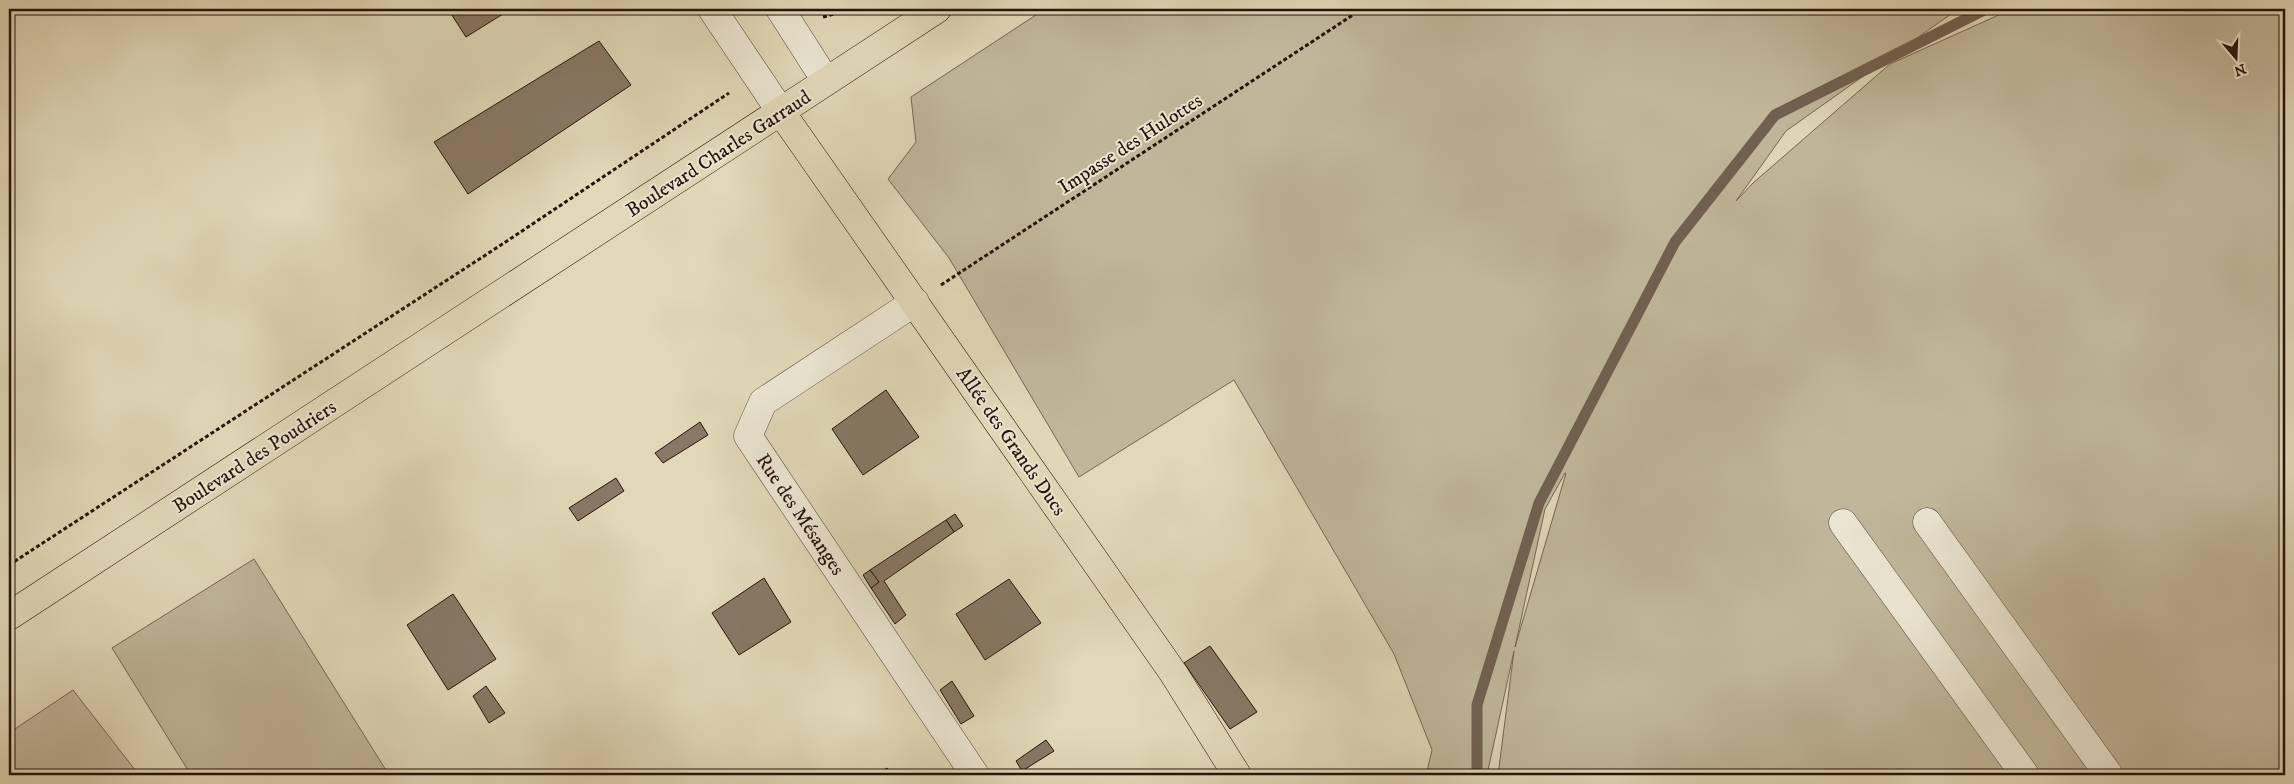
<svg xmlns="http://www.w3.org/2000/svg" width="2294" height="784" font-family="'IM FELL DW Pica',serif">
<rect width="100%" height="100%" fill="#e0d8b8"/>
<filter id="stains"><feTurbulence type="fractalNoise" baseFrequency=".004" numOctaves="4"/><feColorMatrix values="0 0 0 0 .2 0 0 0 0 .09 0 0 0 0 .02 0 0 0 .5 -.17"/></filter>
<radialGradient id="worn" r=".72"><stop offset=".6" stop-color="#630" stop-opacity="0"/><stop offset="1" stop-color="#630" stop-opacity=".3"/></radialGradient>
<g fill="#c0b79b" stroke="#736554" fill-rule="evenodd">
<path d="M1045 9H1958L1786 131 1736 201 1753 183 1890 64 2012 9H2285V775H1498L1514 651 1487 775H1426L1432 750 1394 654 1234 380 1079 477 949 258 888 179 916 142 911 97ZM1565 473H1566L1515 647 1545 509Z"/>
<polygon points="254,559 389,775 191,775 112,648"/>
<polygon points="73,690 139,775 9,775 9,733"/>
</g>
<g fill="none" stroke-linecap="round" stroke-linejoin="round">
<polyline stroke="#706150" stroke-width="11" points="1477,775 1477,705 1539,503 1675,242 1775,115 1986,9"/>
</g>
<g fill="#877965" stroke="#26130c">
<polygon points="448,9 511,9 466,37"/>
<polygon points="599,41 631,85 468,194 434,142"/>
<polygon points="886,390 919,437 863,475 832,429"/>
<polygon points="700,422 708,435 663,463 655,453"/>
<polygon points="616,478 624,491 578,521 569,508"/>
<polygon points="955,514 963,526 954,532 946,520"/>
<polygon points="946,520 954,532 884,581 906,615 895,624 871,588 879,582 870,570"/>
<polygon points="870,570 879,582 871,588 863,575"/>
<polygon points="764,578 791,622 739,655 712,613"/>
<polygon points="1009,579 1041,623 985,660 956,614"/>
<polygon points="453,594 496,659 448,690 407,625"/>
<polygon points="1210,646 1257,712 1230,729 1184,663"/>
<polygon points="952,681 974,716 961,724 940,690"/>
<polygon points="486,686 505,713 489,723 473,696"/>
<polygon points="1046,740 1054,751 1022,771 1016,761"/>
<polygon points="887,768 892,775 876,775"/>
</g>
<g fill="none" stroke-linecap="round" stroke-linejoin="round">
<g stroke="#544437" stroke-width="29">
<g id="minor">
<polyline points="712,9 781,112"/>
<polyline points="780,9 826,81"/>
<polyline points="915,302 763,402 748,436 975,775"/>
<polyline points="1927,522 2109,775"/>
<polyline points="1843,523 2025,775"/>
</g>
</g>
<g stroke="#26130c" stroke-width="29">
<g id="major">
<polyline points="781,112 1174,674 1237,775"/>
<polyline points="9,616 937,9"/>
</g>
</g>
<g stroke="#26130c" stroke-width="3" stroke-dasharray="4 2.5" stroke-linecap="butt">
<polyline points="823,17 852,9"/>
<polyline points="941,285 1362,9"/>
<polyline points="9,565 504,243 729,93"/>
</g>
<use href="#minor" stroke="#ebe6d1" stroke-width="28"/>
<use href="#major" stroke="#e0d8b8" stroke-width="28"/>
</g>
<g text-anchor="middle" stroke-width="4" stroke-linejoin="round" paint-order="stroke">
<g font-size="20" fill="#26130c" stroke="#ebe6d1">
<text transform="translate(1130 143) rotate(-33)" y="7">Impasse des Hulottes</text>
<text transform="translate(718 153) rotate(-33)" y="7">Boulevard Charles Garraud</text>
<text transform="translate(1012 441) rotate(55)" y="7">Allée des Grands Ducs</text>
<text transform="translate(254 456) rotate(-33)" y="7">Boulevard des Poudriers</text>
<text transform="translate(801 514) rotate(56)" y="7">Rue des Mésanges</text>
</g>
</g>
<rect width="2294" height="784" fill="none" stroke="#e0d8b8" stroke-width="30"/>
<rect x="10" y="10" width="2274" height="764" fill="none" stroke="#26130c" stroke-width="2.5"/>
<rect x="15" y="15" width="2264" height="754" fill="none" stroke="#26130c"/>
<g transform="translate(2236 58) rotate(161)" stroke="#ebe6d1" stroke-width="4" paint-order="stroke">
<path d="M0-4L9 19L0 12L-9 19Z" fill="#26130c"/>
<text y="-8" font-size="14" font-weight="bold" text-anchor="middle" fill="#26130c">N</text>
</g>
<rect width="100%" height="100%" filter="url(#stains)"/>
<rect width="100%" height="100%" fill="url(#worn)"/>
</svg>
